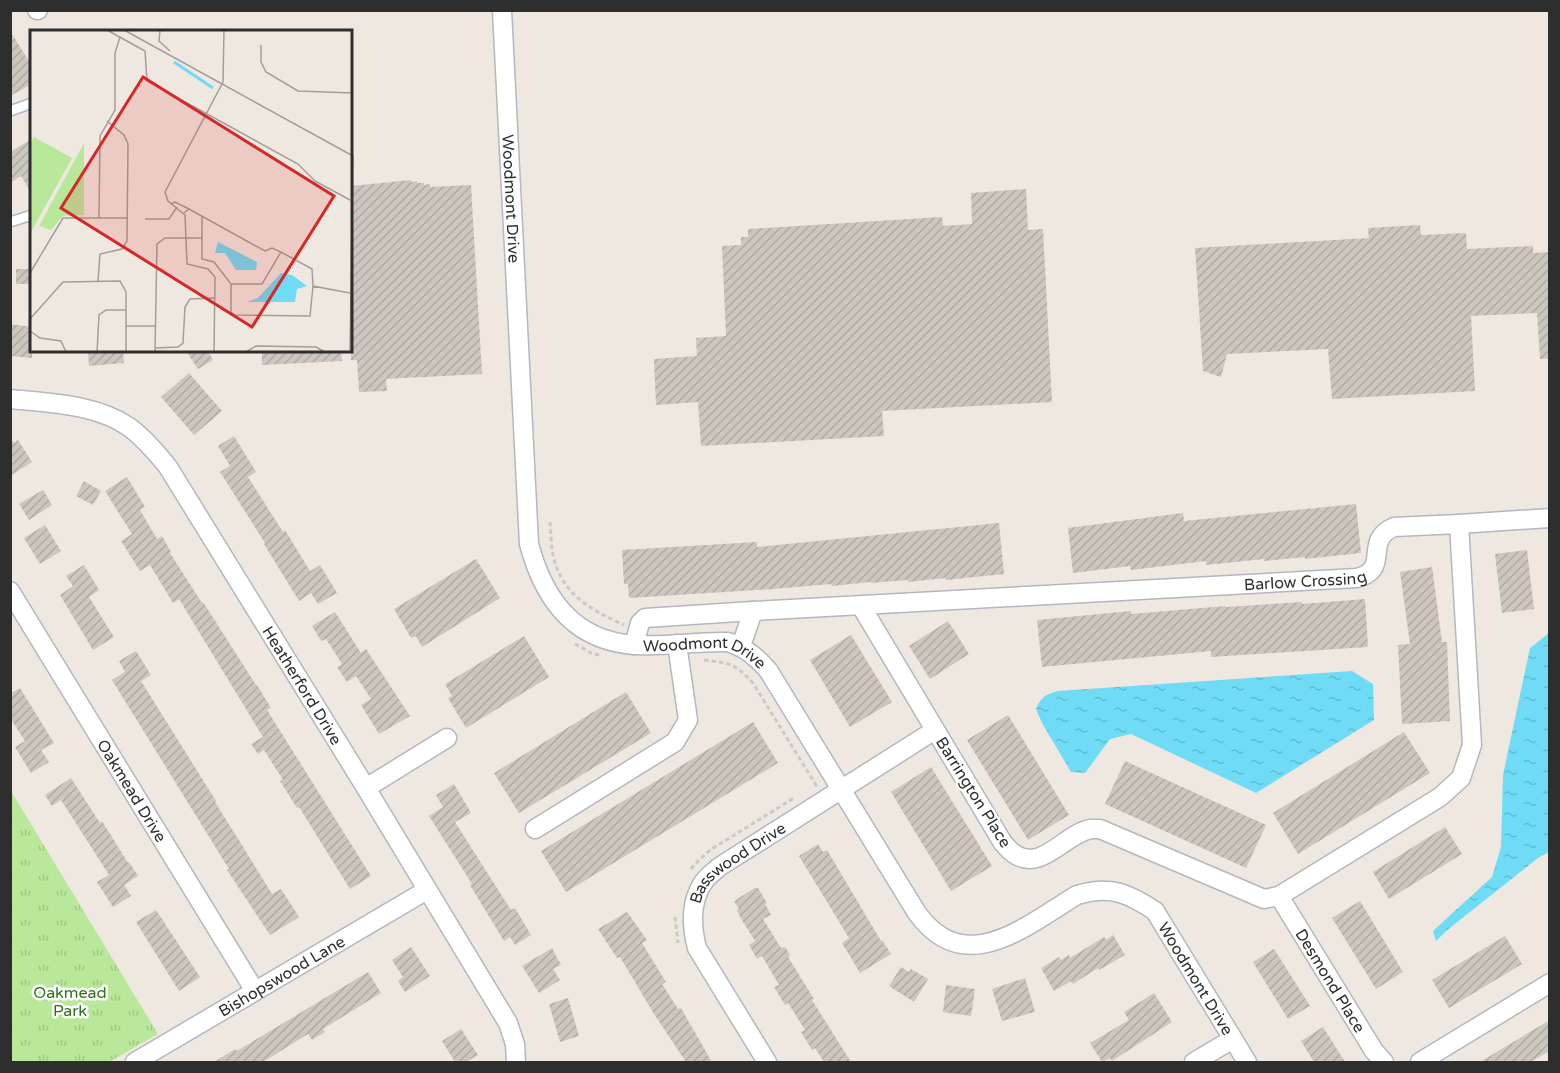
<svg xmlns="http://www.w3.org/2000/svg" width="1560" height="1073" font-family="'Varela Round',sans-serif">
<defs>
<pattern id="grass-tufts" width="24" height="20" patternUnits="userSpaceOnUse" patternTransform="scale(1.5)"><rect width="24" height="20" fill="#bae89a"/><path d="M3 7l-1-3M5 7V3M7 7l1-3M15 17l-1-3M17 17v-4M19 17l1-3" fill="none" stroke="#a0c785"/></pattern>
<pattern id="water-ripples" width="26" height="14" patternUnits="userSpaceOnUse" patternTransform="scale(1.5)"><rect width="26" height="14" fill="#6fdbf5"/><path d="M2 4q2-2 4 0t4 0M15 11q2-2 4 0t4 0" fill="none" stroke="#60bcd2"/></pattern>
<pattern id="building-hatch" width="6" height="6" patternUnits="userSpaceOnUse" patternTransform="scale(1.5)"><rect width="6" height="6" fill="#cbc6be"/><path d="M-1 1l2-2M0 6l6-6M5 7l2-2" fill="none" stroke="#afaaa4"/></pattern>
</defs>
<rect width="100%" height="100%" fill="#efe8e0"/>
<polygon fill="url(#grass-tufts)" points="11,791 158,1034 109,1062 11,1062"/>
<g fill="url(#water-ripples)">
<polygon points="1549,633 1549,852 1538,858 1446,931 1436,941 1433,931 1492,877 1501,847 1503,775 1530,648"/>
<path d="M1352 671 1373 684 1374 720 1256 793 1131 734 1110 739 1085 773 1071 772 1042 723 1036 709C1040 698 1046 694 1058 691Z"/>
</g>
<g fill="url(#building-hatch)">
<polygon points="10,31 32,66 32,84 10,96"/>
<polygon points="32,139 32,194 21,176 10,183 10,152"/>
<polygon points="411,180 411,182 417,181 417,183 424,183 424,185 430,184 430,187 471,185 482,374 386,379 387,391 359,392 357,360 351,360 351,186"/>
<polygon points="1026,189 1028,230 1043,229 1052,402 882,411 884,436 701,446 698,402 656,405 654,359 697,356 696,338 726,336 722,246 741,245 741,237 748,237 748,229 942,217 943,226 972,224 971,193"/>
<polygon points="1420,225 1421,235 1466,233 1467,249 1533,246 1533,253 1550,252 1550,359 1540,359 1537,313 1471,316 1475,391 1332,399 1328,349 1227,354 1221,377 1203,371 1195,248 1369,238 1368,228"/>
<rect x="16" y="269" width="16" height="15"/>
<polygon points="10,324 32,327 32,358 10,356"/>
<polygon points="88,351 123,351 124,363 89,366"/>
<polygon points="186,351 208,351 213,360 198,369"/>
<polygon points="262,351 341,351 342,361 262,365"/>
<polygon points="189,373 222,411 194,435 161,397"/>
<polygon points="234,436 256,472 248,477 283,532 285,530 310,571 320,565 337,593 318,604 311,593 299,601 264,544 265,543 220,472 230,466 218,446"/>
<polygon points="10,438 14,443 18,440 32,462 10,476"/>
<polygon points="127,477 145,507 140,510 157,539 162,536 171,552 170,553 202,603 203,602 256,685 257,685 271,708 267,710 371,876 350,889 299,807 297,808 280,781 283,780 264,750 258,754 251,744 263,737 179,599 173,603 150,565 140,571 121,541 132,534 105,491"/>
<polygon points="84,481 101,491 93,505 76,496"/>
<polygon points="43,490 52,505 29,520 19,504"/>
<polygon points="1356,504 1361,553 1305,559 1305,557 1264,561 1264,559 1206,565 1206,561 1131,570 1130,566 1073,573 1068,528 1183,513 1184,521"/>
<polygon points="999,523 1004,574 946,580 945,578 908,582 908,580 870,583 870,582 832,586 831,584 773,589 629,598 628,584 624,584 622,550 757,542 757,547"/>
<polygon points="45,525 61,551 40,564 24,538"/>
<polygon points="1527,550 1534,609 1502,613 1495,554"/>
<polygon points="476,559 500,598 422,647 416,636 411,638 394,609"/>
<polygon points="84,565 99,590 89,597 114,637 93,650 60,595 73,586 66,576"/>
<polygon points="1432,567 1442,642 1447,642 1450,721 1402,724 1398,645 1410,644 1400,572"/>
<polygon points="1365,599 1368,647 1211,657 1211,651 1042,667 1037,620 1131,611 1131,614 1226,606 1226,607 1302,602 1302,604"/>
<polygon points="335,612 361,653 366,649 410,716 379,734 361,705 371,699 356,676 347,682 337,667 342,664 326,639 321,641 312,626"/>
<polygon points="948,621 969,654 930,679 909,646"/>
<polygon points="851,635 892,702 850,727 810,660"/>
<polygon points="524,636 549,677 466,728 448,698 452,696 445,684"/>
<polygon points="136,651 151,675 141,681 216,801 215,802 240,842 272,894 281,889 299,917 270,935 227,870 229,869 112,680 125,672 119,661"/>
<polygon points="20,688 54,743 41,750 49,762 31,773 15,747 25,741 10,718 10,694"/>
<polygon points="626,692 651,733 519,813 494,773"/>
<polygon points="1008,715 1069,815 1028,840 967,740"/>
<polygon points="753,722 778,763 566,892 541,851"/>
<polygon points="1404,732 1430,773 1298,854 1273,813"/>
<polygon points="1125,761 1266,825 1246,868 1105,804"/>
<polygon points="931,767 992,866 951,891 891,792"/>
<polygon points="71,778 100,823 102,821 128,863 129,862 138,876 124,885 131,896 113,907 97,882 109,875 61,800 52,806 45,795"/>
<polygon points="454,784 471,813 455,822 511,910 515,908 531,935 515,945 510,937 504,941 470,885 472,884 429,816 443,807 436,795"/>
<polygon points="1445,827 1462,854 1389,899 1373,872"/>
<polygon points="818,844 823,852 827,850 881,941 882,940 891,954 860,973 842,943 849,938 799,856"/>
<polygon points="755,888 758,888 767,903 765,904 771,915 763,919 781,948 785,947 790,955 788,957 814,999 812,1000 851,1062 824,1062 815,1048 812,1050 801,1032 805,1030 788,1003 785,1005 774,987 779,985 762,956 757,959 749,945 755,941 740,917 737,910 739,909 734,901"/>
<polygon points="1360,901 1403,972 1376,989 1332,918"/>
<polygon points="156,910 200,977 179,991 136,922"/>
<polygon points="627,912 647,940 642,943 666,982 662,984 678,1009 681,1008 712,1062 686,1062 654,1014 620,957 617,958 598,929"/>
<polygon points="1113,935 1125,955 1099,970 1098,968 1073,984 1071,981 1054,991 1041,968 1059,957 1061,960 1069,955 1070,958 1104,937 1106,940"/>
<polygon points="1505,936 1522,964 1449,1008 1432,980"/>
<polygon points="411,947 430,976 405,992 398,981 403,977 392,960"/>
<polygon points="552,948 561,965 553,969 560,980 539,993 522,966"/>
<polygon points="1274,949 1310,1006 1288,1019 1253,962"/>
<polygon points="901,967 909,972 911,969 928,979 914,1002 889,986"/>
<polygon points="368,972 381,993 323,1029 325,1032 312,1040 308,1034 263,1062 214,1062 235,1049 237,1051"/>
<polygon points="1025,978 1035,1012 1002,1021 992,989"/>
<polygon points="946,985 975,989 971,1016 943,1012"/>
<polygon points="1154,993 1172,1022 1112,1061 1110,1058 1102,1062 1090,1043 1129,1020 1124,1012"/>
<polygon points="568,998 579,1036 560,1042 549,1004"/>
<polygon points="1550,1020 1550,1051 1530,1062 1480,1062"/>
<polygon points="1323,1027 1345,1062 1314,1062 1301,1041"/>
<polygon points="461,1029 478,1055 466,1062 455,1062 442,1041"/>
</g>
<g fill="none" stroke-linecap="round" stroke-linejoin="round">
<g stroke="#b4b7c1" stroke-width="12">
<g id="lane">
<polyline points="10,111 32,103"/>
<polyline points="10,222 32,215"/>
</g>
</g>
<g stroke="#b4b7c1" stroke-width="21">
<g id="street">
<polyline points="37,10 38,10"/>
<path id="s1" d="M502 10 529 544C544 600 574 641 635 645 666 647 697 641 728 642 746 648 755 656 768 670L917 913C965 980 1027 925 1077 895 1110 885 1128 893 1155 911L1247 1062"/>
<path id="s2" d="M10 399C49 403 96 404 129 427 144 438 156 452 168 467L366 788 508 1023 515 1044 516 1062"/>
<polyline points="1459,524 1550,518"/>
<path id="s3" d="M10 591 255 991"/>
<polyline points="634,645 640,623 645,618 753,611"/>
<path id="s4" d="M741 646 753 611 1357 578C1392 569 1362 541 1394 527L1459 524 1472 745 1461 778 1440 797 1279 896 1264 899 1100 829C1099 829 1091 829 1091 829 1065 833 1041 874 1013 853 1009 850 1006 846 1003 843L861 606"/>
<polyline points="366,788 447,738"/>
<polyline points="535,829 675,742 688,720 677,644"/>
<path id="s5" d="M1279 896 1374 1051 1384 1062"/>
<path id="s6" d="M135 1062 427 890"/>
<path id="s7" d="M767 1062 697 948C691 925 690 900 705 880 709 875 715 871 719 867L935 730"/>
<polyline points="1194,1062 1233,1039"/>
<polyline points="1420,1062 1550,983"/>
</g>
</g>
<g stroke="#c9c9c9" stroke-width="3" stroke-dasharray="4.5 3" stroke-linecap="butt">
<path d="M550 522C551 533 551 545 553 555 561 594 591 610 624 625"/>
<polyline points="575,644 591,653 599,655"/>
<path d="M704 660C730 663 734 663 753 683L816 785H815"/>
<polyline points="691,869 694,865 710,850 794,798"/>
<polyline points="675,917 678,943"/>
</g>
<use href="#lane" stroke="#fff" stroke-width="9"/>
<use href="#street" stroke="#fff" stroke-width="18"/>
</g>
<g text-anchor="middle" stroke-width="5" stroke-linejoin="round" paint-order="stroke">
<g font-size="16" fill="#2e2e2e" stroke="#fff">
<text dy="6" stroke="none"><textPath href="#s1" startOffset="189">Woodmont Drive</textPath></text>
<text dy="6" stroke="none"><textPath href="#s4" startOffset="590">Barlow Crossing</textPath></text>
<text dy="6" stroke="none"><textPath href="#s1" startOffset="765">Woodmont Drive</textPath></text>
<text dy="6" stroke="none"><textPath href="#s2" startOffset="436">Heatherford Drive</textPath></text>
<text dy="6" stroke="none"><textPath href="#s3" startOffset="234">Oakmead Drive</textPath></text>
<text transform="translate(974 792) rotate(58)" y="6">Barrington Place</text>
<text dy="6" stroke="none"><textPath href="#s7" startOffset="240">Basswood Drive</textPath></text>
<text dy="6" stroke="none"><textPath href="#s6" startOffset="170">Bishopswood Lane</textPath></text>
<text dy="6" stroke="none"><textPath href="#s1" startOffset="1466">Woodmont Drive</textPath></text>
<text dy="6" stroke="none"><textPath href="#s5" startOffset="99">Desmond Place</textPath></text>
</g>
<g font-size="16" fill="#307117" stroke="#fff">
<text x="70" y="998">Oakmead<tspan x="70" dy="18">Park</tspan></text>
</g>
</g>
<g transform="translate(30 30)">
<rect width="322" height="322" fill="#efe8e0"/>
<path d="M4 107 42 128 0 204V114ZM54 113V185L33 186 21 200 9 196Z" fill="#bae89a"/>
<path d="M188 212 227 232 226 240H206L195 223H185ZM251 243 262 245 277 256 267 259 265 272H217L228 268Z" fill="#6fdbf5"/>
<path fill="none" stroke="#6fdbf5" stroke-width="3" d="M144 32 183 58"/>
<path fill="none" stroke="#a29e99" stroke-width="1.5" d="M77 0 115 21 117 51 268 134 285 151 320 170M94 0 323 126M130 0 129 11 140 21M231 15V32L236 42 268 61 323 63M141 174 145 172 159 179M154 183 159 179 235 221 242 218 251 222 232 254H201M172 187V229L184 232 201 254M69 188 70 106 85 80V23L90 7M115 189H139L147 177M251 222 282 239 283 256 320 263M0 243 33 188H97M68 251 70 224 92 219 97 211 98 114 94 105 77 91M201 254V282L205 285 280 286 283 256M0 289 33 252 90 251 96 262V322M96 296H125M0 301 10 308 31 311 36 322M125 318 148 317 153 313 155 277 160 269 184 268M67 322 69 285 76 280H96M125 322 127 214 135 208H172M184 322 185 247 178 239 157 234 155 185 138 171 135 162 193 52 194 0M216 322 226 316 286 317 295 322M320 322 323 125"/>
<path fill="#d62828" fill-opacity="0.15" stroke="#d62828" stroke-width="3" d="M113 47 304 166 222 297 31 178Z"/>
<rect width="322" height="322" fill="none" stroke="#2e2e2e" stroke-width="3"/>
</g>
<rect width="1560" height="1073" fill="none" stroke="#2e2e2e" stroke-width="24"/>
</svg>
